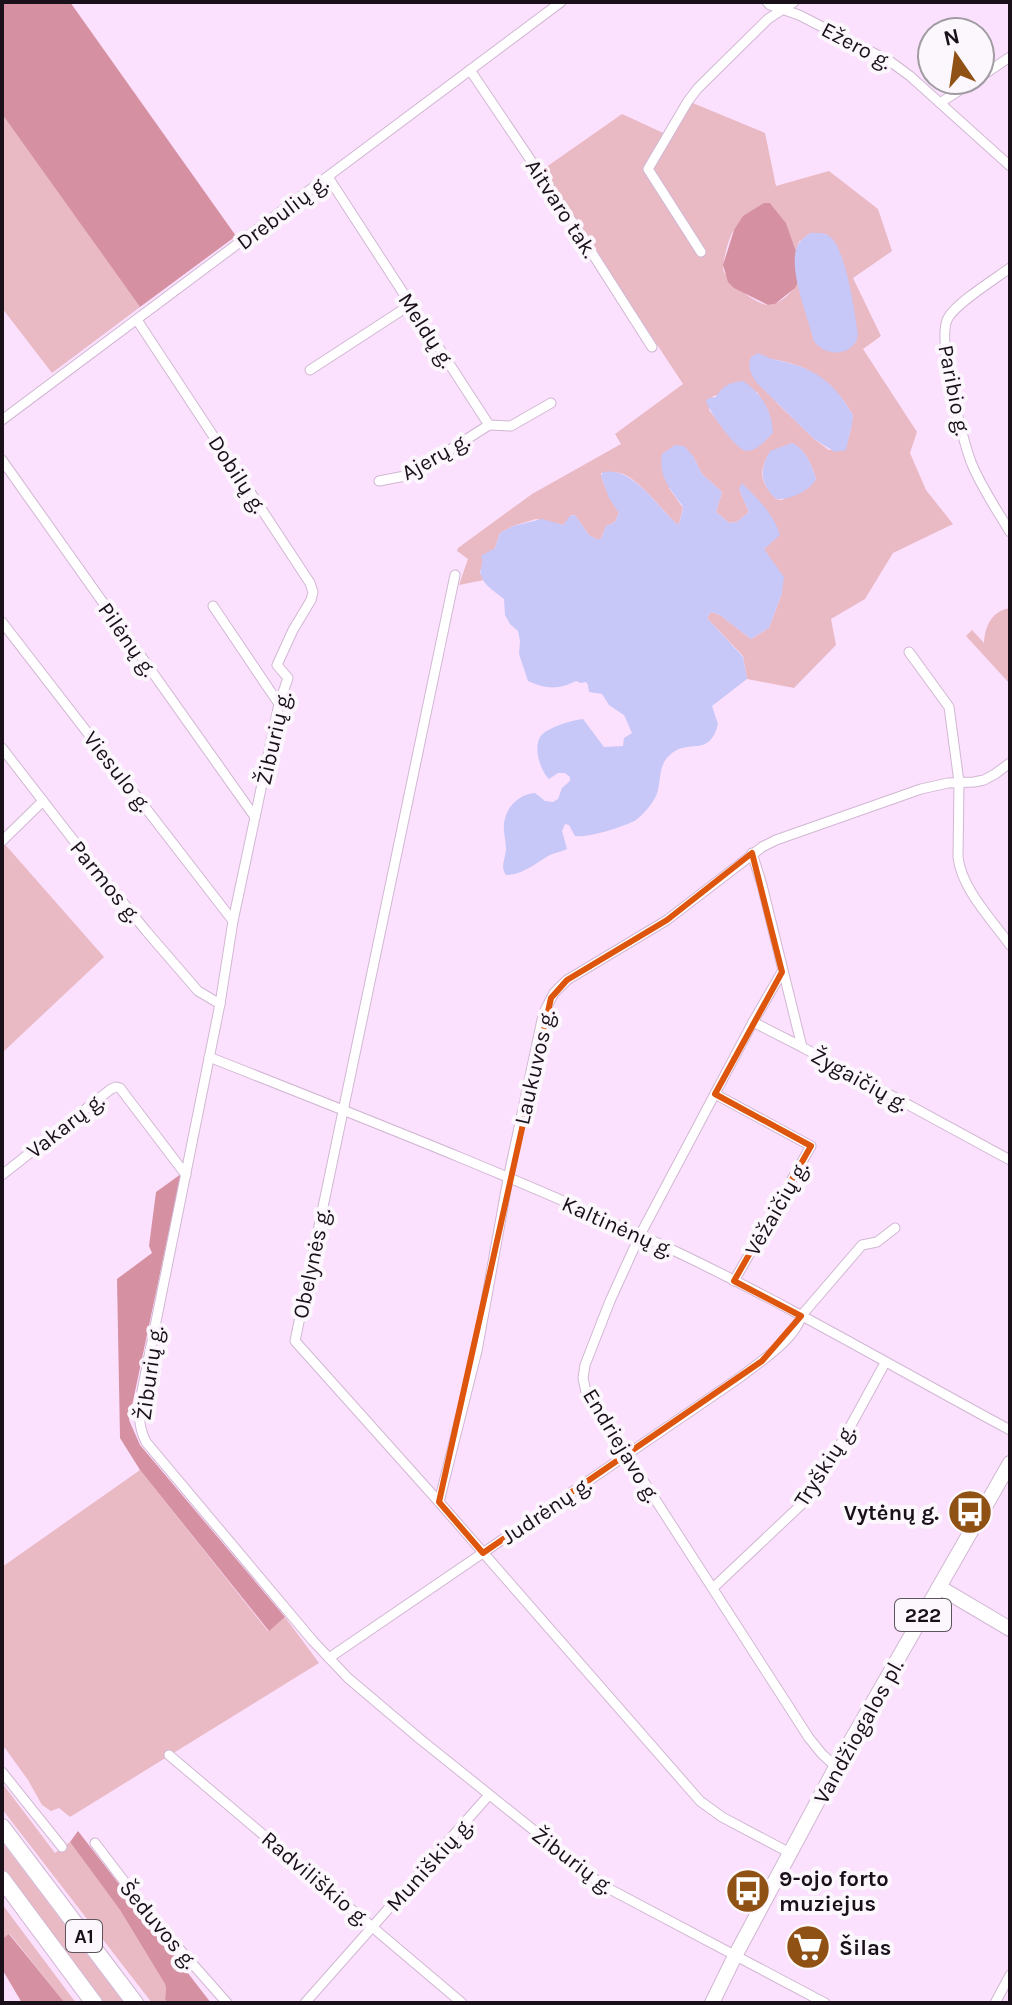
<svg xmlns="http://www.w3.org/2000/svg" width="1012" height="2005" font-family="Karla,sans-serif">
<rect width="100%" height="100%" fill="#fce1fe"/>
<g fill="#e9b9c4" fill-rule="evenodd">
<path d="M688 101 765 133 776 186 829 171 878 209 892 251 853 278 881 336 863 349 917 432 910 453 926 490 953 524 893 553 865 599 831 619 836 645 794 688 747 679 743 656 707 618 711 612 720 615 751 639 769 628 782 593 764 549 779 535 739 489 749 512 737 522 729 523 716 512 722 492 702 474 693 456 669 488 683 508 679 524H677C662 511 639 478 620 473 614 472 607 473 601 473 603 489 613 499 619 513L615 522 606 526 601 539H596L589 535 575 515H572L563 525 536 519 513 526 500 533 495 548 483 562 480 572 484 580 459 585 468 559 457 551 458 548 532 494 621 444 615 434 683 384 542 170 622 114 672 137ZM770 203 786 223 796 251 799 242 810 233 826 234 834 241 843 260 814 341 798 282C794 290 780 305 769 305 757 305 730 284 724 272 721 266 729 236 734 230 740 222 761 210 770 203ZM771 359C810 365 833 381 853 415L850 433 845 450H829L814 439 776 402ZM757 392 768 410 772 426 739 447 709 410 713 396ZM792 443C805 449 812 465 816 479L782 500 776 499C760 482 758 472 770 452Z"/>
<polygon points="2,114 140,307 52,373 2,308"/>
<path d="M1010 608V684L966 636 972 630 984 643C985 627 991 611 1010 608Z"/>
<polygon points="2,841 104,957 2,1053"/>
<polygon points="140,1470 268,1631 285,1617 319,1663 70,1817 59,1808 51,1811 42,1805 28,1780 5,1748 2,1749 2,1567"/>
<polygon points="2,1783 55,1853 70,1842 120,1910 165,1984 166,1989 165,1999 168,2003 152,2003 2,1809"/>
<polygon points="2,1842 124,2003 103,2003 2,1870"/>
<polygon points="2,1904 76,2003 65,2003 10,1934 2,1939"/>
</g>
<g fill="#d590a2">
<polygon points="2,2 70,2 236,236 140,307 2,114"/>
<polygon points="764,203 770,203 786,223 796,251 795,265 798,282 795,288 775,304 768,305 734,288 728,282 723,265 734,230 743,216"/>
<polygon points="181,1174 129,1420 140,1445 285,1617 269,1631 140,1470 120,1438 117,1279 152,1253 149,1246 156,1192"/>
<polygon points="78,1831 211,2003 168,2003 165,1999 166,1989 165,1984 120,1910 70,1842"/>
<polygon points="9,1934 65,2003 22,2003 2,1969 2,1939"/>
</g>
<g fill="#c7c7f8">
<path d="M810 233C817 233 824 232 829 236 846 247 855 314 858 335 855 356 825 358 814 341 808 318 788 269 797 247 800 240 805 237 810 233Z"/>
<path d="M758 353C764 355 770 359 776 360 815 368 832 380 853 415L852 424 846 450 835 452 814 439 757 383C751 375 747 367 751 357Z"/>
<path d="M743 381C761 393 772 410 773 433 767 439 756 452 746 451 735 449 709 411 706 401L709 398 716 397C722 386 731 382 743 381Z"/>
<path d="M792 443C805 448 812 466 816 479 810 491 790 500 776 499 760 483 759 471 770 451Z"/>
<path d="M675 445 684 446 693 456 702 474 722 492 716 512 729 523 737 522 749 512 739 489 742 483C757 498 774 514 780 535L764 549 784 577 782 593 769 628 751 639 720 615 711 612 707 618 743 657 747 679 712 706 718 724C709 759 689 737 670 755 657 766 662 782 656 796 652 804 643 815 636 820 623 827 589 838 575 836L569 825 565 824 562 831 567 849C561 852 553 853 548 856 535 864 522 875 506 875 500 867 505 860 506 850 506 841 503 832 504 823 506 807 519 794 535 793L545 801 553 802 558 799 562 788 570 781V777L565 773H558L549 779C541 771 533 750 540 737 546 728 572 720 583 719L604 747 623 746 624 738 632 733 624 715 609 705 602 694 589 692 588 685 586 682 581 683 576 681C558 690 546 689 528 681L519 654 520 641 518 631 510 624 505 615 504 599C497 593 483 585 481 575 479 566 485 565 481 556L495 548 500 533 513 526 542 519 563 525 570 516 575 515 589 535 596 539H601L606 526 615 522 619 513 609 498 601 476 603 472C633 466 657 507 677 524H679L683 509 682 505C670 489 658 476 662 454Z"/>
</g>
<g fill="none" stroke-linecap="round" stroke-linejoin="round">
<g stroke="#d1b7d3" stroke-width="11">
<g id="minor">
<polyline points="767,2 770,5 799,15 891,62 910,76 1010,166"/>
<polyline points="470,70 571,220 652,347"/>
<polyline points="980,77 1010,57"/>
<polyline points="940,103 975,80"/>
<polyline points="328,177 489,425 511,426 551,403"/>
<polyline points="701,252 648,169 688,101 698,88 768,19 794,2"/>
<path d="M1010 268C995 279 956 303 948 318 936 338 962 438 971 462 981 487 997 510 1010 532"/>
<path d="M137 320 310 583 313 592 311 600 293 630 277 665 288 678 279 704 233 921 220 1004 142 1391C139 1410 137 1424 146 1442L313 1641 348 1678 420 1739 602 1885 825 2003"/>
<polyline points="310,370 410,305"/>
<polyline points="2,420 561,2"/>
<polyline points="2,460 255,817"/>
<polyline points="379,481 405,476 415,472 489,425"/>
<polyline points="455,575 295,1341 439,1502 700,1801 722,1817 790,1853"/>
<polyline points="213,606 279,704"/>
<polyline points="2,622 233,921"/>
<path d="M909 652 949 707 959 782 958 857C961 888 992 920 1010 945"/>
<polyline points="2,748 88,859 147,932 198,991 220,1004"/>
<polyline points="2,841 43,801"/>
<polyline points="752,853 762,885 802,1047 1010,1160"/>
<polyline points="782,972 753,1022 640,1235 610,1301 585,1365 583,1378 586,1392 809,1738 822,1754 836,1767"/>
<polyline points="753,1022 802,1047"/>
<path d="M209 1057C366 1119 525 1181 679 1253 792 1307 900 1371 1010 1430"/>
<polyline points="715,1094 811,1146 734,1281"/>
<polyline points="2,1175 111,1089 116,1087 120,1088 186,1175"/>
<polyline points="439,1502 477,1351 508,1179 542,1020 546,1008 554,993 567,980 667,920 762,847 776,840 921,789 948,783 974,782 984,780 995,774 1010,763"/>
<polyline points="713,1588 803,1503 834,1456 885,1363"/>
<path d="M329 1658 739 1378C757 1364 796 1339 801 1316L862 1245 877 1242 895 1228"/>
<polyline points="169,1755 462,2003"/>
<polyline points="2,1772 62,1847"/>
<polyline points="95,1843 152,1918 227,2003"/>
<polyline points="305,2003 489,1795"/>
<polyline points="995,2003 1010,1975"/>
</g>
</g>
<g stroke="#d1b7d3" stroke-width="16">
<polyline id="secondary" points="939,1587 1010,1629"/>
</g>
<g stroke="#d1b7d3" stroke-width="16">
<polyline id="primary" points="712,2003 735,1956 836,1767 1010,1463"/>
</g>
<g stroke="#d1b7d3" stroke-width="18">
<g id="trunk">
<polyline points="2,1827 135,2003"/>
<polyline points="2,1879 94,2003"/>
</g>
</g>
<use href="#minor" stroke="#fff" stroke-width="9"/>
<use href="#secondary" stroke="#fff" stroke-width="14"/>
<use href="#primary" stroke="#fff" stroke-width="14"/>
<use href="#trunk" stroke="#fff" stroke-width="16"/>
</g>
<path fill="none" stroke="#de550d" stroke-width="6" stroke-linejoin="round" d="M752 853 782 972 715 1094 811 1146 734 1281 801 1316 762 1361 483 1553 439 1502 551 998 567 980 667 920Z"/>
<defs>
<g id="bus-disc" transform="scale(2.3)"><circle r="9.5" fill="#8f5214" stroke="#fcf7fd"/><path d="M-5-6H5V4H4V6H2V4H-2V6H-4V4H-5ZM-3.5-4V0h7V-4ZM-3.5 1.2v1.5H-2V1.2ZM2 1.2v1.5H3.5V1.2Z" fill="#fff"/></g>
<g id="supermarket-disc" transform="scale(2.3)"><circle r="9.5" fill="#8f5214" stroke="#fcf7fd"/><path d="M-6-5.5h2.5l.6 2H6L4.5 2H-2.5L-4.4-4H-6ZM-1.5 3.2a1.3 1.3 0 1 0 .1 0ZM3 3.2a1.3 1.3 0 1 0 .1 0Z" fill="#fff"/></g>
</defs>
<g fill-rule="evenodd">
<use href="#bus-disc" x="970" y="1512"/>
<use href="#bus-disc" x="748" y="1891"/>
<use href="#supermarket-disc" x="808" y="1947"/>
</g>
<g text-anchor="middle" stroke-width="8" stroke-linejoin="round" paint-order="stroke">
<g fill="#fcf7fd" stroke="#5d555e" stroke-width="2">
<rect x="895" y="1599" width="56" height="32" rx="6"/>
<rect x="66" y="1920" width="36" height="32" rx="6"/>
</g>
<g font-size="20" font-weight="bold" fill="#19101a">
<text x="923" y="1622">222</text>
<text x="84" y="1943">A1</text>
</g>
<g font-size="22" fill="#19101a" stroke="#fcf7fd">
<text transform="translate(857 45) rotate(28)" y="8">Ežero g.</text>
<text transform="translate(562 208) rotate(57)" y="8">Aitvaro tak.</text>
<text transform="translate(282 212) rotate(-37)" y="8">Drebulių g.</text>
<text transform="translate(427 330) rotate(57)" y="8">Meldų g.</text>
<text transform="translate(955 390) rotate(79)" y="8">Paribio g.</text>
<text transform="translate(435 456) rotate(-29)" y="8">Ajerų g.</text>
<text transform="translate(238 474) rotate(57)" y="8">Dobilų g.</text>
<text transform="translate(128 639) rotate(55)" y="8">Pilėnų g.</text>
<text transform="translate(273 738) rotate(-77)" y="8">Žiburių g.</text>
<text transform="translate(118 771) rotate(52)" y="8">Viesulo g.</text>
<text transform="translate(106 881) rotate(51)" y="8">Parmos g.</text>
<text transform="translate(534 1067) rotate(-77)" y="8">Laukuvos g.</text>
<text transform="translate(860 1079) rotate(29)" y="8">Žygaičių g.</text>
<text transform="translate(65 1125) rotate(-38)" y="8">Vakarų g.</text>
<text transform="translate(776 1208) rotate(-60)" y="8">Vėžaičių g.</text>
<text transform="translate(618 1226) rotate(24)" y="8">Kaltinėnų g.</text>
<text transform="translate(311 1263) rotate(-78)" y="8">Obelynės g.</text>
<text transform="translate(149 1373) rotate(-82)" y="8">Žiburių g.</text>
<text transform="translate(622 1445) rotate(59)" y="8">Endriejavo g.</text>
<text transform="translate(824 1465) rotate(-57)" y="8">Tryškių g.</text>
<text transform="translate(546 1510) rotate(-34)" y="8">Judrėnų g.</text>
<text transform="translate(858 1731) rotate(-61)" y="8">Vandžiogalos pl.</text>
<text transform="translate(573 1860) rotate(37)" y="8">Žiburių g.</text>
<text transform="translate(429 1864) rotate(-48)" y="8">Muniškių g.</text>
<text transform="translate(316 1878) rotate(40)" y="8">Radviliškio g.</text>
<text transform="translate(159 1924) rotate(50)" y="8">Šeduvos g.</text>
</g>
<g font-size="22" font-weight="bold" fill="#19101a" stroke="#fcf7fd" text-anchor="start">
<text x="939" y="1520" text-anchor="end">Vytėnų g.</text>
<text x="779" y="1886">9-ojo forto<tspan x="779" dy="25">muziejus</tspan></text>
<text x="839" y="1955">Šilas</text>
</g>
</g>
<rect width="1012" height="2005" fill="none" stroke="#19101a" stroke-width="8"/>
<g transform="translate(956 56) rotate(347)"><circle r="38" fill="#fcf7fd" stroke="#a19ba2" stroke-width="2"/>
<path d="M0-6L14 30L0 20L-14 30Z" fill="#8f5214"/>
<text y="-12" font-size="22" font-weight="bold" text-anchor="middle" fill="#19101a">N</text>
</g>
</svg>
